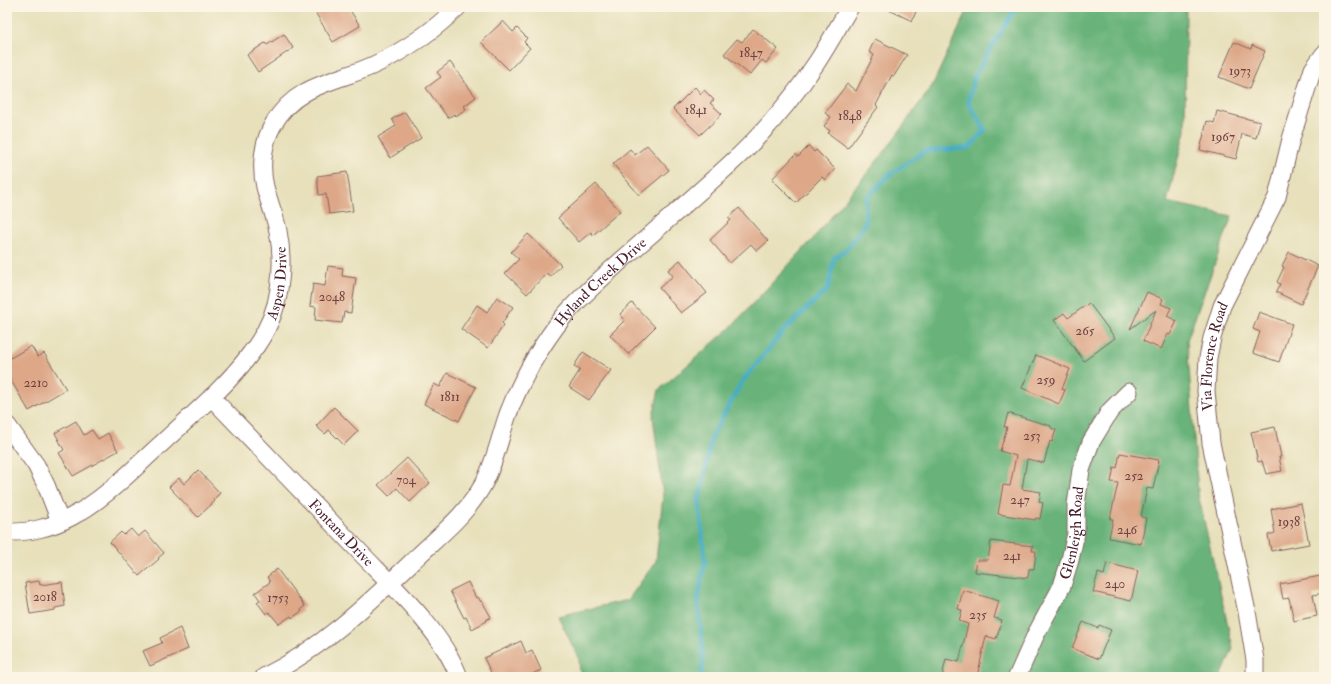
<svg xmlns="http://www.w3.org/2000/svg" width="1331" height="684" font-family="'IM FELL Double Pica',serif">
<rect width="100%" height="100%" fill="#fcf5e5"/>
<filter id="ink" filterUnits="userSpaceOnUse"><feTurbulence type="fractalNoise" baseFrequency=".025" numOctaves="2"/><feDisplacementMap in="SourceGraphic" scale="8" xChannelSelector="R" yChannelSelector="G"/><feConvolveMatrix kernelMatrix="1 2 1 2 8 2 1 2 1" color-interpolation-filters="sRGB"/></filter>
<filter id="wash" filterUnits="userSpaceOnUse"><feTurbulence type="fractalNoise" baseFrequency=".012" numOctaves="4" result="noise"/><feDisplacementMap in="SourceGraphic" scale="16" xChannelSelector="R" yChannelSelector="G"/><feGaussianBlur stdDeviation="0.9" result="paint"/><feColorMatrix in="noise" values="0 0 0 0 0 0 0 0 0 0 0 0 0 0 0 0 0 1.4 0 .05"/><feComposite in="paint" operator="in"/></filter>
<g filter="url(#wash)">
<rect width="100%" height="100%" fill="#e7e0bb"/>
<polygon fill="#69b37a" stroke="#5a6952" points="969,7 1186,7 1185,131 1167,202 1232,216 1187,340 1198,494 1233,648 1221,677 580,677 579,659 558,616 628,600 656,561 663,495 653,416 659,390 729,329 813,239 885,151 932,86"/>
<g fill="none" stroke-linecap="round" stroke-linejoin="round">
<polyline stroke="#46adc5" stroke-width="4.5" points="701,677 703,659 698,598 705,562 699,501 712,436 742,382 784,330 828,289 834,258 846,250 865,224 866,198 889,175 925,151 969,148 985,130 968,102 975,75 1016,7"/>
</g>
<g id="blocks">
<g fill="#dda788">
<polygon points="312,7 348,7 360,26 333,42"/>
<polygon points="883,7 918,7 912,21"/>
<polygon points="503,21 513,32 517,28 527,38 524,42 530,48 509,70 481,42"/>
<polygon points="753,29 778,49 766,63 762,60 750,75 724,54 737,39 742,42"/>
<polygon points="284,34 293,48 258,72 247,55 265,43 267,45"/>
<polygon points="875,39 907,55 894,76 892,75 876,105 878,107 848,148 828,133 830,131 824,126 831,117 825,113 847,84 856,91 874,55 869,52"/>
<polygon points="1234,42 1251,49 1252,45 1265,51 1249,89 1219,77"/>
<polygon points="450,62 476,97 464,106 466,109 456,116 454,114 448,118 426,88 441,77 437,72"/>
<polygon points="695,87 701,94 704,90 714,100 710,103 722,114 700,135 673,109"/>
<polygon points="1217,111 1260,122 1256,138 1242,134 1236,159 1200,150 1207,121 1214,123"/>
<polygon points="405,112 421,138 390,158 378,137 396,126 392,119"/>
<polygon points="647,145 669,170 639,195 613,164 630,149 635,155"/>
<polygon points="809,146 814,152 816,150 835,169 825,180 822,177 796,203 772,179 796,154 798,157"/>
<polygon points="347,172 353,211 329,214 326,194 319,195 317,176"/>
<polygon points="596,184 620,211 593,235 591,232 579,242 558,218"/>
<polygon points="739,208 768,241 757,251 751,244 730,263 710,240 731,220 728,218"/>
<polygon points="528,234 561,265 550,277 547,273 527,294 505,273 519,259 511,252"/>
<polygon points="1289,252 1318,266 1301,304 1276,292 1280,284 1277,282 1284,267 1282,266"/>
<polygon points="680,260 707,293 681,313 659,288 673,276 668,270"/>
<polygon points="328,266 343,268 342,276 356,278 351,313 344,312 342,323 315,320 316,307 310,306 313,284 325,286"/>
<polygon points="1147,292 1163,299 1161,304 1171,308 1167,316 1177,321 1170,335 1168,334 1161,349 1143,341 1156,310 1130,329"/>
<polygon points="497,297 513,307 502,323 504,325 488,348 461,329 477,305 487,312"/>
<polygon points="632,303 655,327 629,353 629,355 610,335 625,320 620,314"/>
<polygon points="1089,303 1115,338 1084,361 1054,320 1064,313 1068,318"/>
<polygon points="1259,312 1292,324 1279,362 1253,353 1260,332 1253,329"/>
<polygon points="31,346 38,357 44,353 66,389 29,411 7,374 7,360"/>
<polygon points="583,352 611,370 589,400 569,387 580,370 574,366"/>
<polygon points="1036,355 1070,369 1062,389 1065,390 1059,404 1022,388"/>
<polygon points="447,373 476,387 459,421 424,404 434,384 440,387"/>
<polygon points="334,407 358,431 344,445 329,430 325,434 316,426"/>
<polygon points="1008,413 1051,426 1051,428 1056,430 1052,442 1050,441 1044,463 1027,459 1022,489 1041,492 1039,502 1043,503 1040,519 1036,518 1035,520 998,514 1003,485 1010,486 1016,456 1000,451 1007,427 1004,427"/>
<polygon points="76,421 84,435 92,430 98,439 108,433 118,451 73,476 59,453 64,450 55,433"/>
<polygon points="1275,427 1281,457 1279,457 1282,471 1266,474 1262,461 1258,462 1251,432"/>
<polygon points="1120,453 1159,460 1153,489 1147,488 1141,517 1146,518 1141,544 1109,538 1113,519 1110,519 1118,483 1111,482 1114,467 1117,468"/>
<polygon points="407,458 430,483 410,502 397,488 389,496 378,485"/>
<polygon points="198,470 220,493 213,500 215,501 198,517 169,487 179,478 184,484"/>
<polygon points="1301,503 1309,544 1271,551 1268,535 1275,533 1271,509"/>
<polygon points="131,529 138,537 145,531 164,553 158,558 159,559 139,576 110,542 121,532 124,535"/>
<polygon points="991,541 1033,546 1032,551 1036,551 1034,569 1029,569 1028,578 975,572 977,560 988,560"/>
<polygon points="1107,563 1138,571 1131,601 1093,592 1098,573 1104,575"/>
<polygon points="277,569 305,606 301,609 302,611 292,618 291,616 279,624 269,612 266,614 257,602 260,600 255,593 270,582 267,577"/>
<polygon points="1320,576 1324,593 1313,595 1317,616 1294,621 1289,598 1283,599 1280,584"/>
<polygon points="39,581 40,585 62,582 65,606 55,608 55,610 30,614 25,583"/>
<polygon points="468,582 476,598 478,597 481,602 482,601 491,617 486,620 487,621 472,629 466,617 464,618 450,591"/>
<polygon points="963,590 999,601 994,618 1002,620 996,639 986,636 977,677 942,677 946,659 959,662 968,624 959,621 962,610 958,609"/>
<polygon points="1083,622 1098,628 1099,625 1111,630 1099,659 1072,648"/>
<polygon points="180,628 188,649 150,666 143,651 162,643 160,638"/>
<polygon points="521,641 526,653 532,650 541,670 526,677 493,677 484,658"/>
</g>
</g>
</g>
<g filter="url(#ink)">
<use href="#blocks" fill-opacity="0" stroke="#81635d" stroke-width="1"/>
<g fill="none" stroke-linecap="round" stroke-linejoin="round">
<g stroke="#81635d" stroke-width="19">
<g id="street">
<path id="s1" d="M211 397C259 447 308 498 356 548 391 585 441 629 459 677"/>
<polyline points="7,425 36,465 46,485 60,521"/>
<path id="s2" d="M7 532C28 533 52 527 71 517 105 499 132 470 161 444 192 415 226 387 251 353 265 335 276 312 279 289 282 270 282 251 278 231 275 216 269 202 265 187 260 166 263 141 274 123 297 83 339 82 376 64 406 50 434 30 458 7"/>
<path id="s3" d="M264 677C323 648 370 602 417 557 441 534 468 513 484 483 495 462 500 437 508 414 521 380 541 345 564 316 582 295 603 277 623 259 658 228 694 197 729 165 762 135 792 100 817 62 829 44 839 25 850 7"/>
<path id="s4" d="M1017 677 1036 634 1062 586 1070 560 1076 533V505L1081 470 1091 442 1110 411 1129 392"/>
<path id="s5" d="M1255 677V660L1247 612 1211 443 1206 391 1208 358 1212 338 1222 306 1277 197 1291 139 1313 69 1324 54"/>
</g>
</g>
<use href="#street" stroke="#fff" stroke-width="17"/>
</g>
</g>
<g text-anchor="middle" stroke-width="3.5" stroke-linejoin="round" paint-order="stroke">
<g font-size="13" fill="#6f4142">
<text x="751" y="57">1847</text>
<text x="1240" y="75">1973</text>
<text x="696" y="114">1841</text>
<text x="850" y="120">1848</text>
<text x="1223" y="141">1967</text>
<text x="332" y="301">2048</text>
<text x="1085" y="335">265</text>
<text x="1046" y="384">259</text>
<text x="36" y="387">2210</text>
<text x="450" y="401">1811</text>
<text x="1032" y="440">253</text>
<text x="1134" y="480">252</text>
<text x="406" y="484">704</text>
<text x="1020" y="504">247</text>
<text x="1289" y="526">1938</text>
<text x="1127" y="534">246</text>
<text x="1012" y="560">241</text>
<text x="1115" y="588">240</text>
<text x="45" y="601">2018</text>
<text x="278" y="602">1753</text>
<text x="978" y="619">235</text>
</g>
<g font-size="15" fill="#4a1f2b" stroke="#fcf5e5">
<text dy="5" stroke="none"><textPath href="#s2" startOffset="387">Aspen Drive</textPath></text>
<text dy="5" stroke="none"><textPath href="#s3" startOffset="532">Hyland Creek Drive</textPath></text>
<text dy="5" stroke="none"><textPath href="#s5" startOffset="326">Via Florence Road</textPath></text>
<text dy="5" stroke="none"><textPath href="#s4" startOffset="156">Glenleigh Road</textPath></text>
<text dy="5" stroke="none"><textPath href="#s1" startOffset="188">Fontana Drive</textPath></text>
</g>
</g>
<rect width="1331" height="684" fill="none" stroke="#fcf5e5" stroke-width="24"/>
</svg>
